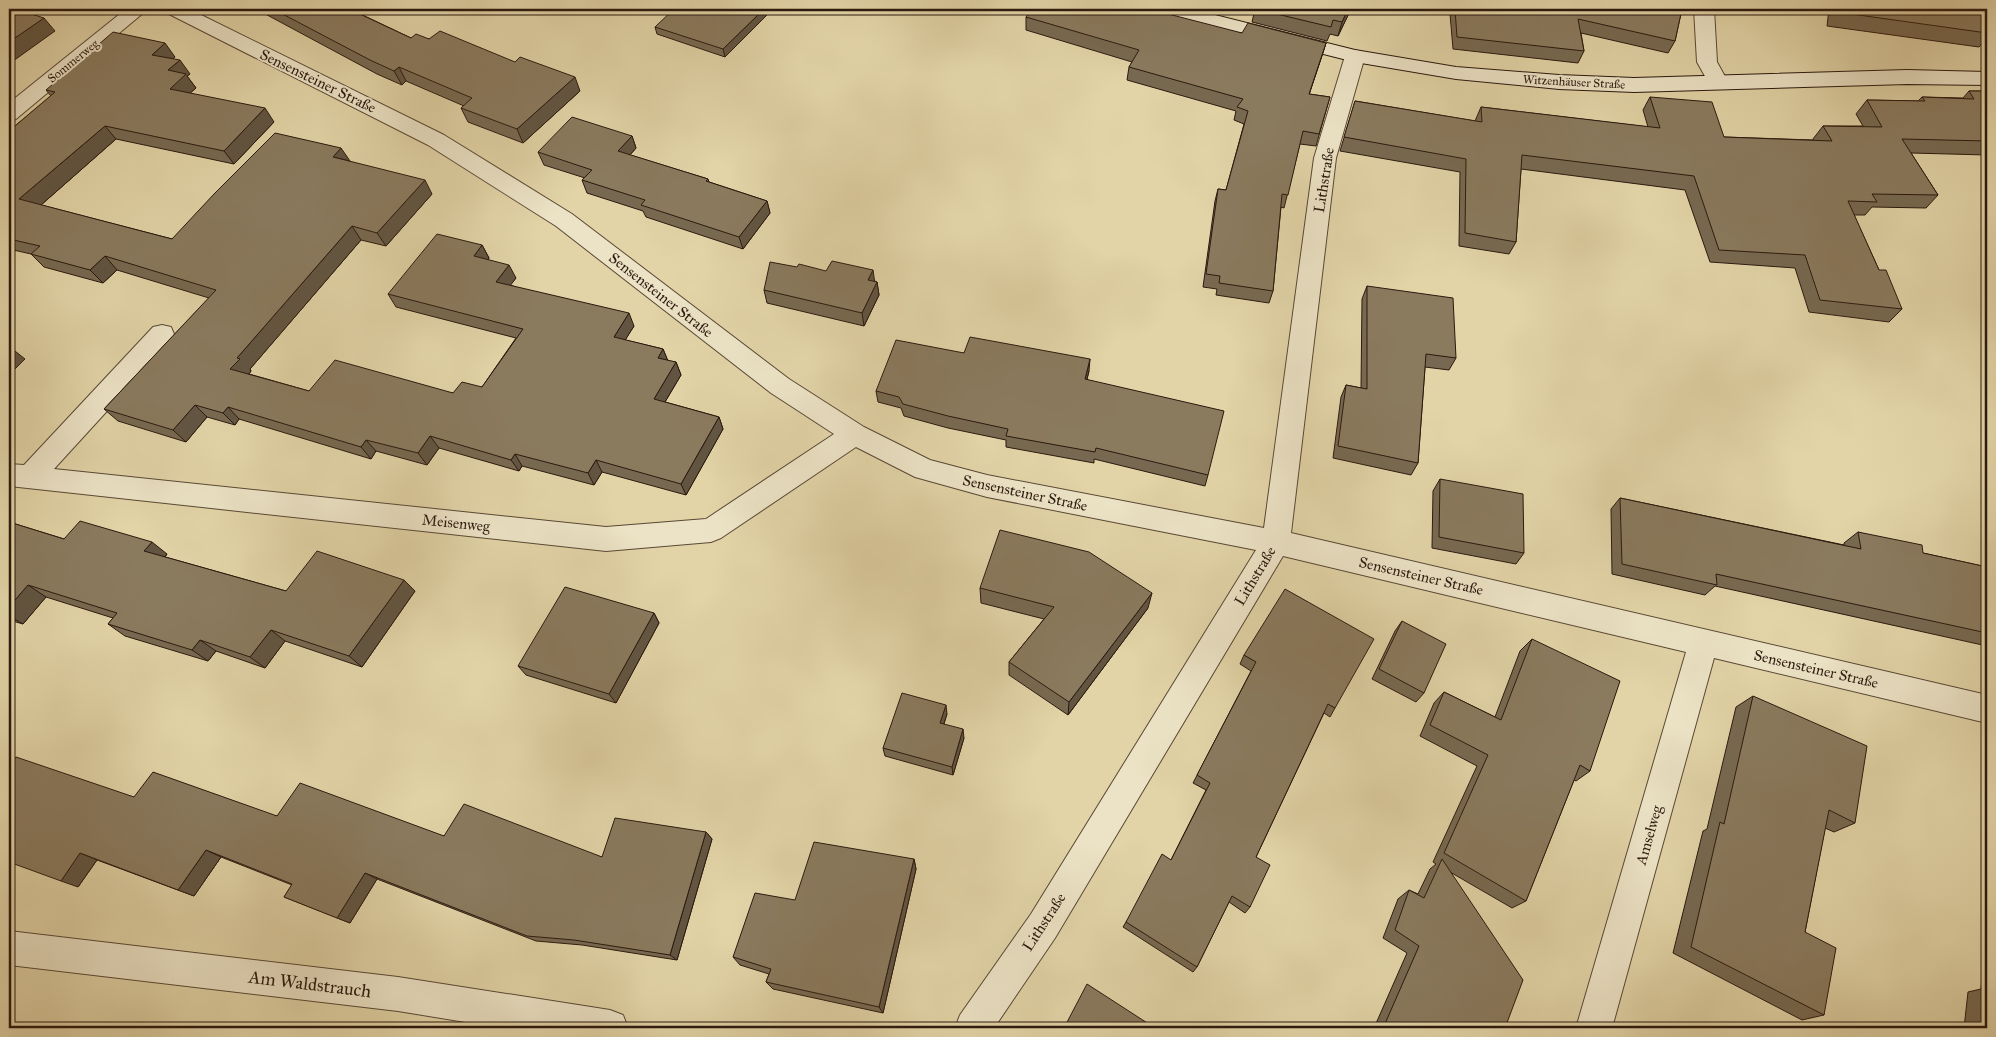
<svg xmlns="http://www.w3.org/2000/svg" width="1996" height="1037" font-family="'IM FELL Great Primer',serif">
<rect width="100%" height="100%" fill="#e2d4a7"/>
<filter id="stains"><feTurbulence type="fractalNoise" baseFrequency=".004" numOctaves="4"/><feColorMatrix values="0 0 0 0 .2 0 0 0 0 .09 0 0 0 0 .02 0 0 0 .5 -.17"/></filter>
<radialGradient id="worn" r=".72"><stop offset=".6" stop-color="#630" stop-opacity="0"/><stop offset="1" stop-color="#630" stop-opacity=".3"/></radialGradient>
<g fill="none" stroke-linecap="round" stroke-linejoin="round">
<g stroke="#594835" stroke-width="2">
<g id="minor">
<polygon points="126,9 148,9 16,119 9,121 9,103"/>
<polygon points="164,9 189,9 444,135 572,214 789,379 864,427 930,460 987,475 1264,528 1314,158 1345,56 1348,52 1355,50 1362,52 1365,56 1336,158 1291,533 1987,695 1987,723 1714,658 1612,1028 1576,1028 1686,652 1283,556 1055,938 994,1028 955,1028 960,1015 1031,914 1256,550 987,497 915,477 856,447 721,538 711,542 606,551 9,486 9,464 24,465 153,327 162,325 171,327 174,334 171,341 54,469 606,527 706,519 834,434 771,393 556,226 428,145 167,13"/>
<polygon points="1694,9 1714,9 1717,62 1728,82 1725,87 1718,89 1711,87 1697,62"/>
<polygon points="9,931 398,977 610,1010 623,1015 628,1028 502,1028 398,1011 9,965"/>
</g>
</g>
<g stroke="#2b190f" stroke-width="2">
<polygon id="secondary" points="1158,9 1191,9 1355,50 1456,67 1559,75 1634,78 1907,70 1987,72 1987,85 1907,84 1634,92 1559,89 1456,79 1355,62 1161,13"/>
</g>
<use href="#minor" fill="#ece3c6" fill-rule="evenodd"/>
<use href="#secondary" fill="#ece3c6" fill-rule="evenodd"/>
</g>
<g fill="#776951" stroke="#2b190f">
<polygon points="256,9 350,9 411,38 429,39 580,91 523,143 468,122 461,108 464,106 406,81 402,85 377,74"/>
<polygon points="773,9 725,57 657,34 655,27"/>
<polygon points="776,9 797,9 793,14"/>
<polygon points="1255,9 1351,9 1338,36 1330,34 1327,41 1252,22"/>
<polygon points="1452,9 1682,9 1675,41 1668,53 1581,33 1584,51 1578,63 1453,49 1450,14"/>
<polygon points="1829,9 1982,9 1987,24 1987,38 1979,47 1827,26"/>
<polygon points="1026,17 1242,33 1326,43 1309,94 1330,97 1316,146 1300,144 1284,208 1281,207 1273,291 1269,303 1216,295 1217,289 1203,287 1215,201 1218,189 1226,190 1244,124 1234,120 1236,111 1127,80 1129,67 1132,62 1026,30"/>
<polygon points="175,57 173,59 190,74 187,76 196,88 190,93 274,122 234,164 116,139 41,205 172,239 349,161 432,194 386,246 361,240 250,369 251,371 249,374 309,391 453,393 482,387 516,338 396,307 388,294 482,245 489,258 488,260 516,278 510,285 634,326 625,340 663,349 668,361 676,362 681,375 665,402 719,417 723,429 686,495 602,472 594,485 522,466 519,471 439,448 427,465 376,451 371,459 239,419 235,425 207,417 186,442 118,421 104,409 209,298 117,270 103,283 44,267 31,254 9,249 9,131 51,96 46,90"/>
<polygon points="1969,91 1987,91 1987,155 1911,153 1938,195 1926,208 1872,207 1865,215 1854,215 1879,270 1902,309 1889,322 1809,312 1795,268 1710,262 1685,190 1521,169 1516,242 1509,254 1459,246 1460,172 1340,151 1355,101 1475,121 1481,107 1648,127 1643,110 1650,97 1724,137 1813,140 1813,139 1823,126 1863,126 1856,114 1867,100 1918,101 1922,97 1963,98"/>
<polygon points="632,136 636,148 630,155 708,179 709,182 767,201 770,213 743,249 646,217 643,211 587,193 582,180 585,178 544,165 538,152"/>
<polygon points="875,281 877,282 879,295 864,326 767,303 764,290"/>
<polygon points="1367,286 1456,358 1449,370 1425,367 1418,463 1411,475 1333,458 1341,397 1346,385 1361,388 1362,299"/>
<polygon points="964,353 1089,371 1087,379 1208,475 1205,486 1094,459 1094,463 1006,447 1006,440 948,428 904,416 901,408 878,402 876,391"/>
<polygon points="1440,479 1524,553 1516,564 1432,548 1433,491"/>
<polygon points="1620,498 1844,545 1844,543 1858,532 1923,553 1987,567 1987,646 1715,586 1705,595 1612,574 1611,509"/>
<polygon points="9,522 64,539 167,554 165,557 286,591 415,591 362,667 285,641 265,668 216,651 208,661 125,636 108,624 113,618 46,597 23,624 9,620"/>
<polygon points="980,588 1148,608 1068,715 1009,675 1009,662 1044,619 981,603"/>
<polygon points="654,613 659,623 616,703 526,675 518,666"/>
<polygon points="1402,621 1424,693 1416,702 1372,679 1395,631"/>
<polygon points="1532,639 1590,771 1576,781 1574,780 1526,901 1512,908 1450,872 1505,1028 1374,1028 1407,953 1383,938 1398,899 1409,890 1418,894 1430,869 1436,864 1433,862 1477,766 1420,736 1434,703 1444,692 1495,717 1520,651"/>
<polygon points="1244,655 1335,708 1330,717 1324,713 1256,857 1250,907 1245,913 1229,902 1197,967 1193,972 1123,927 1126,922 1171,860 1206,790 1193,783 1251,671 1240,664"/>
<polygon points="1753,696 1855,823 1834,832 1825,828 1805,932 1824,1015 1802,1020 1673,953 1703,831 1707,829 1736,707"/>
<polygon points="947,714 944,724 964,738 953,775 885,756 883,748"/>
<polygon points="134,797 277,816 444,836 602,857 706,832 712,839 677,960 582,945 536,941 377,879 350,923 284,897 292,885 221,857 194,896 97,860 78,887"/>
<polygon points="914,859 916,869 883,1013 773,989 766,982 769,974 740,965 733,957 795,900"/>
<polygon points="1987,928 1987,1028 1964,1028 1968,992 1981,989"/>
<polygon points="1674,1024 1682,1028 1660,1028"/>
</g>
<g fill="#615542" stroke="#2b190f">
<polygon points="15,9 45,9 26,22"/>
<polygon points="764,9 773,9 725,57 723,49"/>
<polygon points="792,9 797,9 793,14"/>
<polygon points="1348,9 1351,9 1338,36 1342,22"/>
<polygon points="44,18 55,31 9,64 9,42"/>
<polygon points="165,43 175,57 162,69 152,55"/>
<polygon points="1326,43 1322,56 1305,107 1309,94"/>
<polygon points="180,60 190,74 187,76 196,88 180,102 170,89 168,70"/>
<polygon points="399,67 406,81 402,85 394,71"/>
<polygon points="575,77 580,91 523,143 517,129"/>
<polygon points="265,108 274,122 234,164 224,151"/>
<polygon points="105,126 116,139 32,213 19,199"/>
<polygon points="632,136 636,148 622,164 618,151"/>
<polygon points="341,148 350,161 333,157"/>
<polygon points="425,180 432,194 386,246 377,233"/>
<polygon points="767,201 770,213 743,249 739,237"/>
<polygon points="352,226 361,240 250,369 251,371 242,382 230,369 237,358"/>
<polygon points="482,245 489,258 481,269 474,256"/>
<polygon points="105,256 117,270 103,283 90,270"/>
<polygon points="509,265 516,278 503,295 496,282"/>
<polygon points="873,270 875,284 868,280"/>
<polygon points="877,282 879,295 864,326 862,313"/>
<polygon points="629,313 634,326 619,350 614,337"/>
<polygon points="10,347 25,359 9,375 9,348"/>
<polygon points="663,349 668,361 658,358"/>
<polygon points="1090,359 1089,371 1084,391 1085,379"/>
<polygon points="676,362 681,375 659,412 654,399"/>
<polygon points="195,405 207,417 186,442 173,430"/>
<polygon points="228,407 239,419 235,425 223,413"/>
<polygon points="719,417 723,429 686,495 681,484"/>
<polygon points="430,436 439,448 427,465 418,453"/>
<polygon points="366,440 376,451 371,459 361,447"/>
<polygon points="515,454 522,466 519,471 511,460"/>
<polygon points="596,460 602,472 594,485 588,473"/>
<polygon points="152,542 167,554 160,563 144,551"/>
<polygon points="404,580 415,591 362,667 349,656"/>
<polygon points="28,585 46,597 23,624 9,616 9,607"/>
<polygon points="1152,593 1148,608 1068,715 1069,702"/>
<polygon points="654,613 659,623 616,703 609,694"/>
<polygon points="271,630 285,641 265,668 250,657"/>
<polygon points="200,640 216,651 208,661 192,650"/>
<polygon points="946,705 947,714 941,732 940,723"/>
<polygon points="963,729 964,738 953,775 952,767"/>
<polygon points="706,832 712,839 677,960 670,955"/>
<polygon points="206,850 221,857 194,896 178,890"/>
<polygon points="80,853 97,860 78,887 61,881"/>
<polygon points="914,859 916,869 883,1013 879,1007"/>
<polygon points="365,873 377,879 350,923 337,918"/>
</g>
<g fill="#8a7a5e" stroke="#2b190f">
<polygon points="9,9 16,9 44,18 9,42"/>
<polygon points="273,9 349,9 411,38 416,34 429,39 440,31 515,62 520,57 575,77 517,129 461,108 472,98 399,67 394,71 370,60"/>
<polygon points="674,9 764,9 723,49 655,27"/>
<polygon points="1032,9 1149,9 1242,33 1248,23 1326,43 1309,94 1330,97 1319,134 1303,131 1288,195 1282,194 1273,291 1219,283 1220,276 1206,274 1218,189 1226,190 1248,111 1237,107 1243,99 1129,67 1139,50 1026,17"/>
<polygon points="1256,9 1348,9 1342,22 1333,20 1331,27"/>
<polygon points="1455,9 1682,9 1675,41 1578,19 1584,51 1457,37"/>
<polygon points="1837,9 1982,9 1987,24 1987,33 1837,12"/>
<polygon points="113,32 165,43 152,55 180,60 168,70 186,74 170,89 265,108 224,151 105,126 19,199 172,239 214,194 275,133 341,148 333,157 425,180 377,233 352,226 237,358 240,359 230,369 309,391 335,360 453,393 462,382 482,387 523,329 388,294 437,234 482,245 474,256 509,265 496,282 629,313 614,337 663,349 658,358 676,362 654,399 719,417 681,484 596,460 588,473 515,454 511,460 430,436 418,453 366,440 361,447 228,407 223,413 195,405 173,430 104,409 216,290 105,256 90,270 31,254 40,246 9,239 9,131 55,92 46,90"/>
<polygon points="1969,91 1987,91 1987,141 1902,139 1938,195 1872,194 1877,202 1848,201 1879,270 1886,270 1902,309 1820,300 1805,255 1719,250 1694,176 1522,155 1516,242 1465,233 1466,159 1344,137 1355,101 1482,122 1481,107 1660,128 1650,97 1712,102 1724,137 1832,141 1823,126 1882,127 1867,100 1925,101 1922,97 1974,99"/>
<polygon points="572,117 632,136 618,151 708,179 706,181 767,201 739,237 641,205 645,200 582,180 592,170 538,152"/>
<polygon points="832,261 873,270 868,280 877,282 862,313 764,290 770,262 797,267 799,264 826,271"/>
<polygon points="1367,286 1453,298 1456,358 1426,354 1418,463 1338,446 1346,385 1367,389"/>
<polygon points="970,337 1090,359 1085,379 1224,411 1208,475 1096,448 1095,452 1006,436 1008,429 948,416 903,404 899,397 876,391 896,340 964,353"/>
<polygon points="1440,479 1523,494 1524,553 1439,537"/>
<polygon points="1620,498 1861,549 1858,532 1922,545 1923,553 1987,567 1987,633 1716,574 1717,585 1622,564"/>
<polygon points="80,521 152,542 144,551 286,591 317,551 404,580 349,656 271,630 250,657 200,640 192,650 108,624 117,613 28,585 9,607 9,522 64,539"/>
<polygon points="1000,530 1089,552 1152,593 1069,702 1009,662 1054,607 980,588"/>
<polygon points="565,587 654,613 609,694 518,666"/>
<polygon points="1285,589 1374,639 1335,708 1328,704 1256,857 1270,865 1250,907 1232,896 1197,967 1126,922 1162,854 1171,860 1210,783 1197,775 1256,662 1244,655"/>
<polygon points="1402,621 1446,644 1424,693 1379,669"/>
<polygon points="1532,639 1620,681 1590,771 1580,765 1526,901 1444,853 1488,755 1430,725 1444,692 1501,720"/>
<polygon points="902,693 946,705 940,723 963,729 952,767 883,748"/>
<polygon points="1753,696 1867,746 1855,823 1829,810 1805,932 1836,948 1824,1015 1691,947 1720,822 1724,824"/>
<polygon points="16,757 134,797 153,772 277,816 300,783 444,836 464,804 602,857 615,818 706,832 670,955 574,940 527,936 365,873 337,918 284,897 292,884 206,850 178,890 80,853 61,881 9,862 9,766"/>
<polygon points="814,842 914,859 879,1007 766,982 771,969 733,957 755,893 795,900"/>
<polygon points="1442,859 1523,980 1505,1028 1385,1028 1384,1026 1419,946 1395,930 1409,890 1424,898"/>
<polygon points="1087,984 1155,1028 1064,1028"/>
<polygon points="1674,1024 1682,1028 1673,1028"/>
</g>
<g text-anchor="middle" stroke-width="4" stroke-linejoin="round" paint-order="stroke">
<g font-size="12" fill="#2b190f" stroke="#ece3c6">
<text transform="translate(73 61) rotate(-39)" y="4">Sommerweg</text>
<text transform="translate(1574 82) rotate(3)" y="4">Witzenhäuser Straße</text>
</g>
<g font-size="15" fill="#2b190f" stroke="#ece3c6">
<text transform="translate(318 81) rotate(26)" y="5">Sensensteiner Straße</text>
<text transform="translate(1324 180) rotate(-81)" y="5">Lithstraße</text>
<text transform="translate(661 295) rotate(38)" y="5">Sensensteiner Straße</text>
<text transform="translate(1025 493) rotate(12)" y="5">Sensensteiner Straße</text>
<text transform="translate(456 523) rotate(6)" y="5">Meisenweg</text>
<text transform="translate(1255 576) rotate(-59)" y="5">Lithstraße</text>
<text transform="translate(1421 576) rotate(13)" y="5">Sensensteiner Straße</text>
<text transform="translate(1816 669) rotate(13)" y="5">Sensensteiner Straße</text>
<text transform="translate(1649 835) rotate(-74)" y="5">Amselweg</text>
<text transform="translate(1044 922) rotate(-57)" y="5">Lithstraße</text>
</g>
<g font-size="18" fill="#2b190f" stroke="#ece3c6">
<text transform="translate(310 984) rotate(7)" y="6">Am Waldstrauch</text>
</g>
</g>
<rect width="1996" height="1037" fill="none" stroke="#e2d4a7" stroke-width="30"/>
<rect x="10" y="10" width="1976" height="1017" fill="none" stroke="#2b190f" stroke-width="2.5"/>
<rect x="15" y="15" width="1966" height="1007" fill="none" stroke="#2b190f"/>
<rect width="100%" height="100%" filter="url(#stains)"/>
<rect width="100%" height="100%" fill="url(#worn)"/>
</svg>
